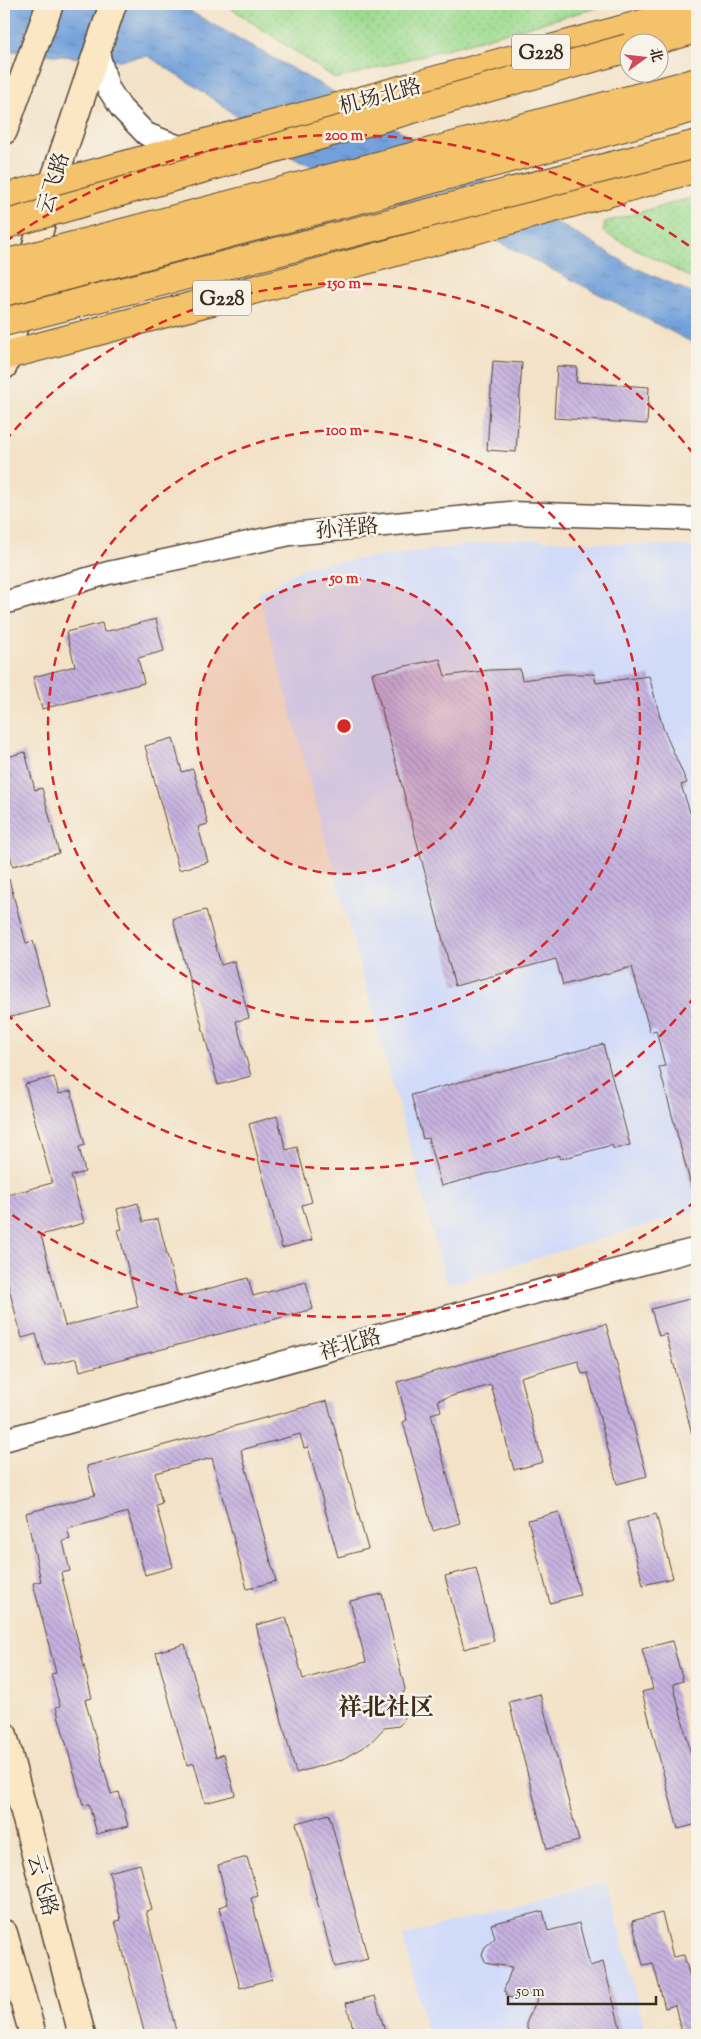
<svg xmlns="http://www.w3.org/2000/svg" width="701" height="2039" font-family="'Sorts Mill Goudy','Noto Serif SC',serif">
<defs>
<pattern id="park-dots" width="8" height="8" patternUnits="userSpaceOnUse" patternTransform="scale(1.25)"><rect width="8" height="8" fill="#9ddb90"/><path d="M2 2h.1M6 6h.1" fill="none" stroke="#88bc7c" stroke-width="1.8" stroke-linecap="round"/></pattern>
<pattern id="water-ripples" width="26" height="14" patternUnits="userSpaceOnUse" patternTransform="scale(1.25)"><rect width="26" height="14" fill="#72a0da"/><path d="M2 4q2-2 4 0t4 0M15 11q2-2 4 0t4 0" fill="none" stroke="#5f83b0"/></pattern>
<pattern id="building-back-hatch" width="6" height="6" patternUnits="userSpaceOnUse" patternTransform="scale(1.25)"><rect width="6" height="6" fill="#c6b2e0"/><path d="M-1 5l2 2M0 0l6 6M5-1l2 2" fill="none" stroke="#a291b5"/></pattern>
</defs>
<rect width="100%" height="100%" fill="#f7f3e8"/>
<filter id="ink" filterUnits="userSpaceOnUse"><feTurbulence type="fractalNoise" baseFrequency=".02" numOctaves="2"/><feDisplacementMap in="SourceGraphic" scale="10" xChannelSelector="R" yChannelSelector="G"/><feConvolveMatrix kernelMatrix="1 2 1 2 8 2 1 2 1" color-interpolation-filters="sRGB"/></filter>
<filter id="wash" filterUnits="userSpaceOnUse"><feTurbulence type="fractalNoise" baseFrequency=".0096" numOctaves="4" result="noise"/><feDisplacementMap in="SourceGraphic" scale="20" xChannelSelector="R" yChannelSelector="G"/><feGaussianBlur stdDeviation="1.12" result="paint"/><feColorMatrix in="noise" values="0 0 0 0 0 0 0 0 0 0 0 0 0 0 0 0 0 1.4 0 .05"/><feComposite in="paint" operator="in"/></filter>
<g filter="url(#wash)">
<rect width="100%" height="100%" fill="#f3e2c8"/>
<g fill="#d0daf9">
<polygon points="516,539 697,547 697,1210 447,1285 259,594 306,566"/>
<polygon points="607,1881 646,2035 428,2035 403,1936"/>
</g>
<g fill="url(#park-dots)" stroke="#6c8257">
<polygon points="225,4 611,4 336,79"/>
<polygon points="697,196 697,281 603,232 605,222"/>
</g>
<polygon fill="url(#water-ripples)" stroke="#56657c" points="4,4 177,4 327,88 631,266 697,295 697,345 503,244 295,159 199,89 148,56 112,61 4,50"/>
<g id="blocks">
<g fill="url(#building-back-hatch)">
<polygon points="493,361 522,363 516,452 487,450"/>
<polygon points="557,366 577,367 576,382 649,387 647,424 554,418"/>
<polygon points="156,619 164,651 138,658 144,683 42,709 33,677 75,666 66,632 102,623 104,632"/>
<polygon points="440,659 445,676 490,670 520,669 522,680 566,674 594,674 596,683 649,676 663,728 687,783 681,785 697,833 697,1189 692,1189 659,1067 665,1066 656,1030 650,1032 632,967 563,985 556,959 455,986 372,673"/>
<polygon points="173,738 182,772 193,769 208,824 198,827 208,862 179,870 145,746"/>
<polygon points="25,752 35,790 42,788 59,853 13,866 4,831 4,758"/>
<polygon points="9,879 26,943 33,941 50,1007 4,1019 4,880"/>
<polygon points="206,910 221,965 234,961 249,1018 236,1021 251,1076 218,1085 173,919"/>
<polygon points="603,1044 630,1145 614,1149 612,1145 561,1159 559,1155 441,1186 428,1138 423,1139 411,1095"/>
<polygon points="54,1077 59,1094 71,1091 85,1145 79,1147 85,1172 71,1176 84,1223 41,1235 65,1326 138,1307 118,1230 122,1229 117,1209 138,1203 143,1222 158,1219 178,1297 248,1278 253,1296 306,1282 313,1309 80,1371 77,1358 45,1366 36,1334 22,1338 4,1270 4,1196 52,1183 25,1084"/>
<polygon points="277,1116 286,1150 297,1147 312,1202 302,1205 312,1240 282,1248 249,1124"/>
<polygon points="697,1297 697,1433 692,1434 666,1334 659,1336 651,1309"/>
<polygon points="606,1324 647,1476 617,1484 588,1373 582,1374 578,1361 520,1377 543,1462 514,1470 491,1385 438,1400 441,1411 431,1414 460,1523 433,1531 403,1422 407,1420 397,1382"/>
<polygon points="327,1401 368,1549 338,1557 308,1447 304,1448 300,1434 241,1450 276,1581 247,1589 212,1458 155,1473 162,1503 156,1505 173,1567 145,1575 128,1512 67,1529 70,1539 63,1541 70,1571 61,1573 92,1698 85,1700 111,1794 119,1792 128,1826 97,1834 89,1804 83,1805 56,1707 60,1706 51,1674 56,1673 33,1583 41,1581 26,1513 95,1495 87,1466"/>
<polygon points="559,1512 580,1595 550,1603 528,1520"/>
<polygon points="656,1514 673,1578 643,1585 627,1522"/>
<polygon points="476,1568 494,1641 464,1649 445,1576"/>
<polygon points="382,1594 405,1689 400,1702 405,1714 403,1721 399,1726 384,1728 370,1743 341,1760 296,1773 256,1625 286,1617 303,1679 366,1662 350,1601"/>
<polygon points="672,1641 683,1681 673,1684 697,1777 697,1824 678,1829 642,1692 653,1689 642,1649"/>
<polygon points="185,1644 216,1757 224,1754 235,1795 205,1803 194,1763 187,1765 156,1652"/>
<polygon points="540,1694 579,1841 547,1849 509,1702"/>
<polygon points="329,1814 368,1959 335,1967 296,1823"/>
<polygon points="247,1857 258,1896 251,1898 272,1979 240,1988 219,1907 228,1904 218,1865"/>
<polygon points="140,1864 152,1910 146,1911 177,2035 145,2035 115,1921 121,1920 109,1872"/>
<polygon points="543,1911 548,1931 579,1923 590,1966 603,1962 622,2035 545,2035 534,2034 527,2029 527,2021 541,1991 512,1998 508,1997 504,1990 512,1967 490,1964 485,1961 482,1954 485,1947 495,1938 491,1924"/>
<polygon points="662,1913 673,1957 684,1955 695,1996 697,1996 697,2035 682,2035 675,2005 665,2008 653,1963 643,1965 632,1921"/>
<polygon points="375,1996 386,2035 355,2035 346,2003"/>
</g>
</g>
</g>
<g filter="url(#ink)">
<use href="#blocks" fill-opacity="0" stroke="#574638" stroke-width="1"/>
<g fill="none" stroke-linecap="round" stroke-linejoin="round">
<g stroke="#574638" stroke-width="25">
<g id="tertiary">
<polyline points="97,50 108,88 121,108 146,134 184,149"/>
<polyline points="4,603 108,573 290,534 510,513 697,519"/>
<polyline points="4,1440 576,1281 697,1249"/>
</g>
</g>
<g stroke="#574638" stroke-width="29">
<g id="secondary">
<polyline points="4,131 50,4"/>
<polyline points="4,366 52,185 113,4"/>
<polyline points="4,1735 82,2035"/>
<polyline points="4,1933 33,2035"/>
</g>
</g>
<g stroke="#574638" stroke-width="30">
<g id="primary">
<polyline points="4,198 697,9"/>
<polyline points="4,356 370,259 697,168"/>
</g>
</g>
<g stroke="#574638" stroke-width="30">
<polyline id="trunk" points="650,42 697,29"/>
</g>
<use href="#tertiary" stroke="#fff" stroke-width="22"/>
<use href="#secondary" stroke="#fbe7c3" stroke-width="26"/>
<use href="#primary" stroke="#f4c26a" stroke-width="28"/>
<use href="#trunk" stroke="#f4c26a" stroke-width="28"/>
<g stroke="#574638" stroke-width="30" stroke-linecap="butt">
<g id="trunk-bridge">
<polyline points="4,225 628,48"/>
<polyline points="4,264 697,82"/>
<polyline points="4,292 360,199 697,107"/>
<polyline points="4,322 697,144"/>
</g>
</g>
<use href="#trunk-bridge" stroke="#f4c26a" stroke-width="28"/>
</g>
</g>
<circle cx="344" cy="726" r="148" fill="#d62828" fill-opacity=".12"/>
<g fill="none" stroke="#d62828" stroke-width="2.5" stroke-dasharray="9 6">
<circle cx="344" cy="726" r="148"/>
<circle cx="344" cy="726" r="296"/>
<path d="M695 996A443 443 0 0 1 5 1011M5 441A443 443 0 0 1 695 456"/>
<path d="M696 1201A591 591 0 0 1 5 1210M5 242A591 591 0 0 1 696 251"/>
</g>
<g text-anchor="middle" stroke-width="5" stroke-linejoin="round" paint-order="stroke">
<g fill="#f7f3e8" stroke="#73665b" stroke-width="1">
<rect x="512" y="34.5" width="58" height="35" rx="4"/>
<rect x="193" y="280.5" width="58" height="35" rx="4"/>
</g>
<g font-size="20" font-weight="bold" fill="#3b2a1e">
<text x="541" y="59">G228</text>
<text x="222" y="305">G228</text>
</g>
<g font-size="21" fill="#3b2a1e" stroke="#f7f3e8">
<text transform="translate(380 96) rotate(-15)" y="7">机场北路</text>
<text transform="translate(53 183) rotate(-73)" y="7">云飞路</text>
<text transform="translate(347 528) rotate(-5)" y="7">孙洋路</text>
<text transform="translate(350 1344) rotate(-16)" y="7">祥北路</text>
<text transform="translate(43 1885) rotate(75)" y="7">云飞路</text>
</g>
<g font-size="24" font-weight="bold" fill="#3b2a1e" stroke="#f7f3e8">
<text x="386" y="1715">祥北社区</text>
</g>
</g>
<circle cx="344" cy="726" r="8" fill="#d62828" stroke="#f7f3e8" stroke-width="2.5"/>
<g font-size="15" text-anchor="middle" font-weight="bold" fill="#d62828" stroke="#f7f3e8" stroke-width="5" stroke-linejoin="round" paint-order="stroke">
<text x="344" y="140">200 m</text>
<text x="344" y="288">150 m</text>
<text x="344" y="435">100 m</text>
<text x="344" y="583">50 m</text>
</g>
<rect width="701" height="2039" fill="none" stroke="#f7f3e8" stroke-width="20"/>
<g transform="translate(644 58) rotate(75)"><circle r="24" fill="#f7f3e8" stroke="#aca397"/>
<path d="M0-4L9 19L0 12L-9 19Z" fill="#d1495b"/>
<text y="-8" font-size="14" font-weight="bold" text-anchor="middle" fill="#3b2a1e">北</text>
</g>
<path d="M508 1996v8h148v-8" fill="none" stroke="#3b2a1e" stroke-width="2.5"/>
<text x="516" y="1996" font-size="15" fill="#3b2a1e" stroke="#f7f3e8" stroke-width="4" paint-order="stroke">50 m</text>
</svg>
